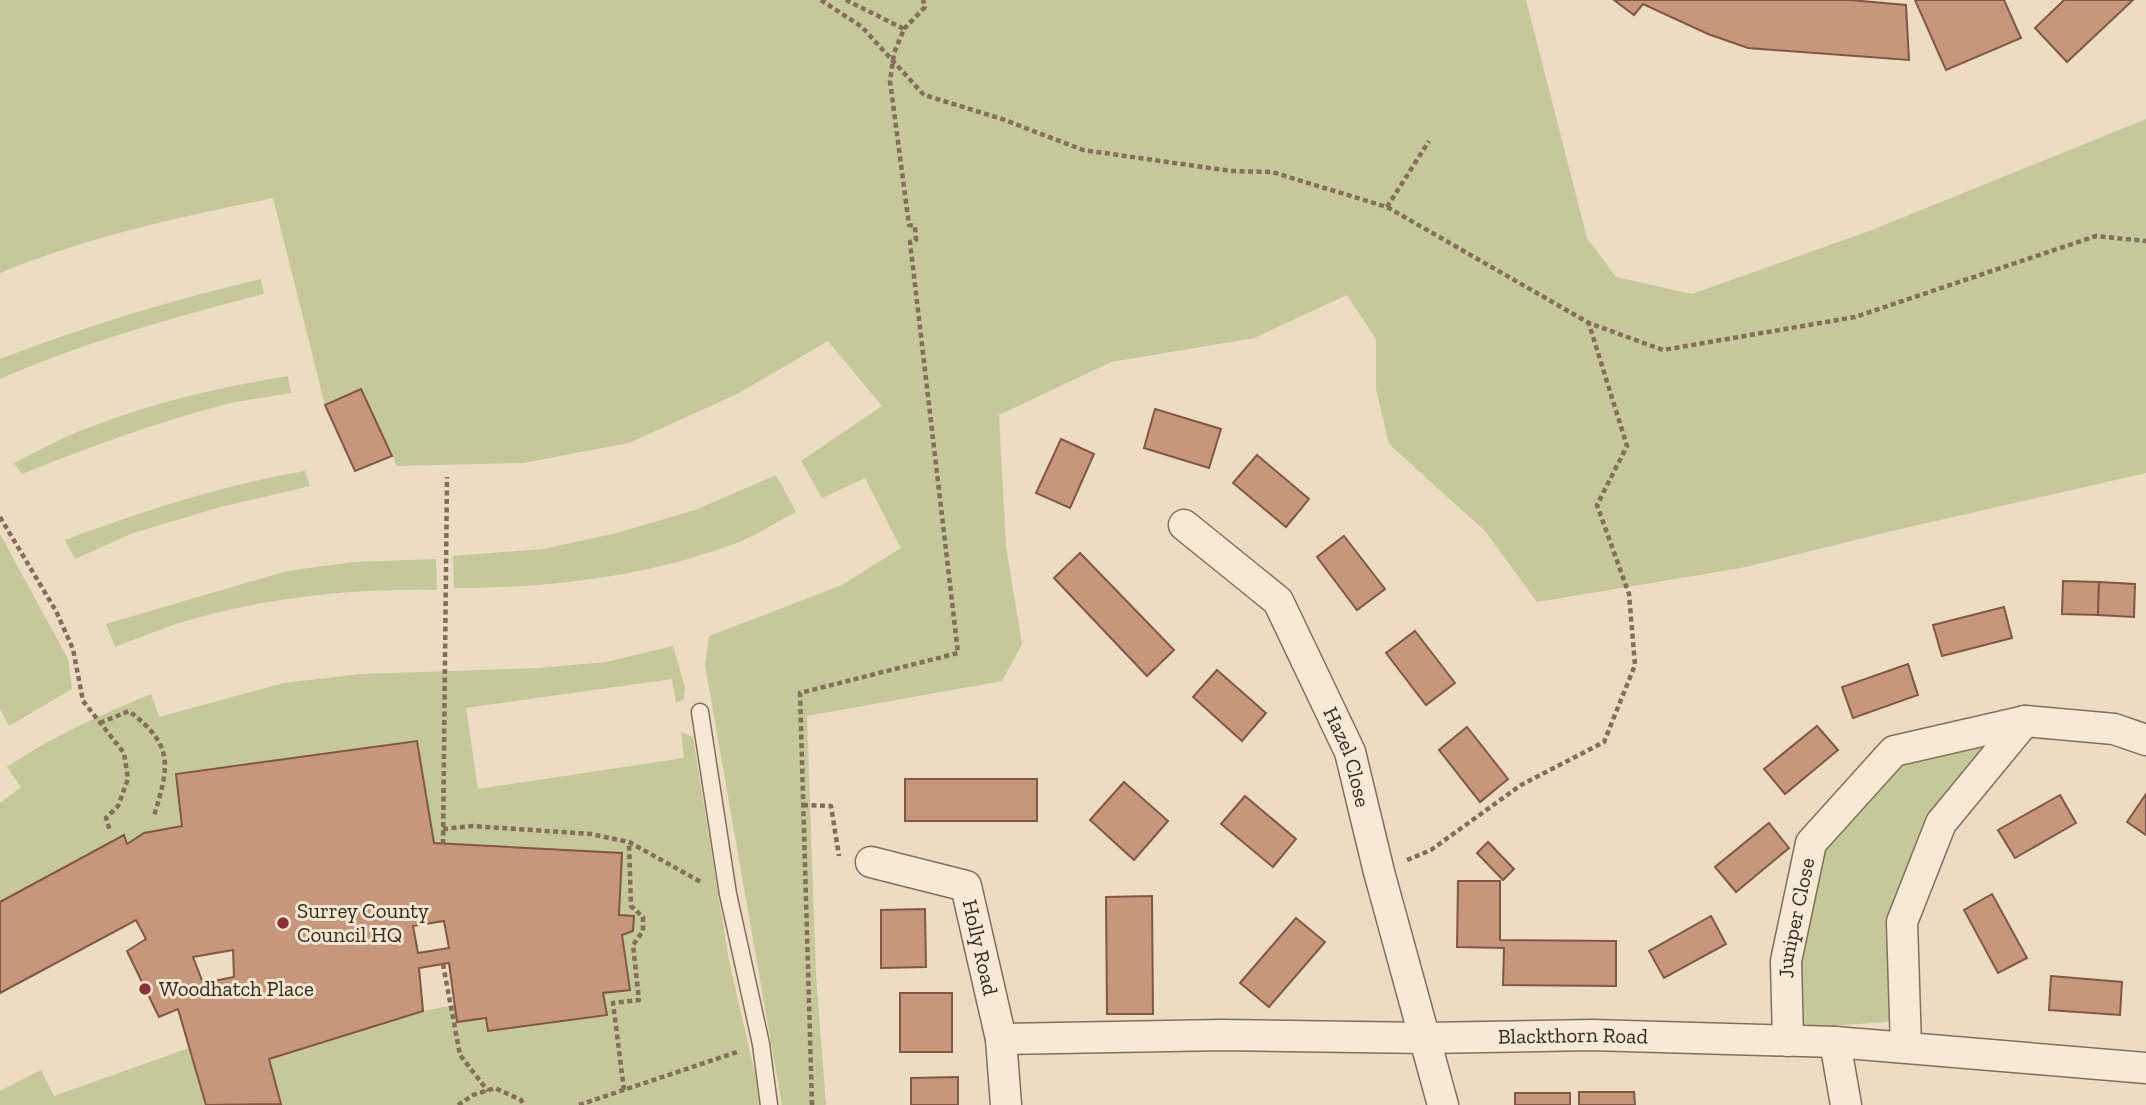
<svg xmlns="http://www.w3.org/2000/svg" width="2146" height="1105" font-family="'Zilla Slab',serif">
<rect width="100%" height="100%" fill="#ebdcc3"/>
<g fill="#c5c898">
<path d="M0 0H1526L1587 238 1616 277 1692 294 1872 230 2146 119V473L1883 533 1741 568 1537 602 1485 531 1389 444 1376 389V339L1347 295 1254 338 1111 362 999 415 1006 547 1022 644 1002 681 807 716 816 975 826 1105H782L705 665 709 636 842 585 901 548 865 478 822 498 801 461 882 406 828 341 737 394 629 443 523 463 397 466 361 389 325 405 273 198C180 217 89 236 0 273Z"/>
<path d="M261 279 264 294C174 317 85 342 0 379V359C85 326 172 300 261 279Z"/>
<path d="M288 376 291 393C270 397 248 399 227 404 157 422 89 447 22 474L14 463C38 451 63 437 88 428 152 403 220 387 288 376Z"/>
<path d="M305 471 310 486 217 508 133 533 75 559 65 540C143 511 223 485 305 471Z"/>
<path d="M776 475 796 512C776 522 756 536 734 544 645 577 548 588 454 588L453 556 543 549 617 533 695 510Z"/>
<polygon points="0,534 68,659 72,689 9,726 0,709"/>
<path d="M436 559 437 590C349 588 260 598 176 624 156 631 135 639 115 647L106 624 287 571 353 562Z"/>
<path d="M673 646 685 688 684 699 676 703 672 679 466 708 478 789 684 758 681 732 693 737 729 961 755 1074 760 1105H277L281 1103 269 1059 423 1011 455 1005 457 1022 486 1018 489 1031 606 1015 603 993 630 989 622 935 633 931 634 916 619 915 622 853 434 843 416 741 176 774 182 826 144 833 127 844 123 836 0 902V803L21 787 7 767C53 736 100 715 151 694L159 717 284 683 361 674 539 668 606 662Z"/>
<polygon points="2008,732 1914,868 1901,1021 1799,1028 1792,965 1818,849 1899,762"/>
<polygon points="189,1048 206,1105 0,1105 0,1091 41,1070 54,1096"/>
</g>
<g fill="#c7967b" stroke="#815843" stroke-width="2" fill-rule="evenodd">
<polygon points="1614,0 1850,0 1906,5 1909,60 1748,48 1708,34 1643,4 1634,15"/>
<polygon points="1915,0 2004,0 2021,38 1946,70"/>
<polygon points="2064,0 2133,0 2067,62 2035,28"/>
<polygon points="361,389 392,456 355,471 325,405"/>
<polygon points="1155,409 1221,429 1209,468 1144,448"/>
<polygon points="1061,439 1094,454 1070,508 1036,493"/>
<polygon points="1257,455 1309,499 1286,527 1233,483"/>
<polygon points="1344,536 1385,589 1357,610 1317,557"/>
<polygon points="1080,553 1174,650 1147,676 1054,578"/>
<polygon points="2063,581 2099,582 2098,615 2062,614"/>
<polygon points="2099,582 2135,584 2134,617 2098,615"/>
<polygon points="2004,607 2012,638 1942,656 1933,625"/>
<polygon points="1415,631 1455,683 1426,705 1386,653"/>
<polygon points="1908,664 1918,695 1853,718 1842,687"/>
<polygon points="1217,670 1266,713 1242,741 1193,697"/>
<polygon points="1817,726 1838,750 1785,794 1764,769"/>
<polygon points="1467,727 1508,779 1480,802 1439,750"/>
<path d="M417 741 434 843 622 853 619 915 634 916 633 931 622 935 630 990 603 993 607 1015 488 1031 486 1018 457 1022 449 963 419 968 423 1011 269 1059 281 1104 206 1105 178 1009 159 1017 127 951 146 939 136 920 0 993V902L124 835 127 844 144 833 182 826 176 774ZM444 921 449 948 418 953 413 926ZM233 950 234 977 203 983 193 957Z"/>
<rect x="905" y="779" width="132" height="42"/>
<polygon points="1124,782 1168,821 1134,860 1090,820"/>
<polygon points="2146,794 2146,835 2127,822"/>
<polygon points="2060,795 2076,823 2015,858 1998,830"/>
<polygon points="1245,796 1296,839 1273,867 1221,824"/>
<polygon points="1769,823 1789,848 1736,892 1715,867"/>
<polygon points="1488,842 1514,869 1503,880 1477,853"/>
<polygon points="1458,881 1500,881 1500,940 1616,941 1616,986 1503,985 1504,948 1457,947"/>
<polygon points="1992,894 2027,958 1998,973 1964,910"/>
<polygon points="1152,896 1153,1014 1107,1014 1106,897"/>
<polygon points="925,909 926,967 881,968 881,910"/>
<polygon points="1711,916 1726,944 1664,978 1649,951"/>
<polygon points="1296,918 1325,942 1269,1007 1240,983"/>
<polygon points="2051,976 2122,982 2120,1015 2049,1010"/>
<rect x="900" y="993" width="52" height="59"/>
<polygon points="958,1077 958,1105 911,1105 911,1078"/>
<polygon points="1579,1092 1634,1092 1635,1105 1579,1105"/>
<rect x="1515" y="1093" width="55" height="12"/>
</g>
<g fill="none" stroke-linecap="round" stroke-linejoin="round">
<g stroke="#846e5b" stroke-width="19">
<polyline id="lane" points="700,712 728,894 761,1044 769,1105"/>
</g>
<g stroke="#846e5b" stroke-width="33">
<g id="street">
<path id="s1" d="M1184 525 1278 601 1350 752 1379 872 1443 1105"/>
<path id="s2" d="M871 862 966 886 1001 1039 1006 1105"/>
<path id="s3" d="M1001 1039 1223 1035 1426 1038 1592 1035 1835 1042 2146 1068"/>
<path id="s4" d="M1788 1041 1786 961 1811 843 1894 751 2025 721 2114 729 2146 740"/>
<polyline points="1835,1042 1846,1105"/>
<polyline points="1906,1047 1902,922 1941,823 2025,721"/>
</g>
</g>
<g stroke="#846e5b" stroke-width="4.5" stroke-dasharray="5 3.5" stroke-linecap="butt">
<polyline points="821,0 862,27 924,95 1002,119 1083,150 1231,171 1272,172 1387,207 1589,323 1663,350 1855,317 2096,236 2146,241"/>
<polyline points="904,29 925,7 923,0"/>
<polyline points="1387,207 1429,141"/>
<polyline points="0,517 56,611 73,649 83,701 124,753 128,779 118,806 106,818 110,831"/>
<path d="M100 723 129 711C175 746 169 766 154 816"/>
<polyline points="803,805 831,806 839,856"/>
<polyline points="443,829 472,826 591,834 629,842 701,882"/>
<polyline points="443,844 447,477"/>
<polyline points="1407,860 1431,850 1521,785 1604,742 1635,665 1629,594 1597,505 1627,446 1589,324"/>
<polyline points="443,964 460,1055 488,1091"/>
<polyline points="624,1090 613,1003 639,1000 633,945 643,931 643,917 631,906 629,843"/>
<polyline points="458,1105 473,1095 495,1088 521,1100 524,1105"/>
<polyline points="579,1105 737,1052"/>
<polyline points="812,1105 800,693 958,653 910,242 916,240 915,226 909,225 890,81 894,53 904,29 846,0"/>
</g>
<use href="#lane" stroke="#f6ead6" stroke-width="16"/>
<use href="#street" stroke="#f6ead6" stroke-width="30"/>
</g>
<g fill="#8f2f36" stroke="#f3e7d2" stroke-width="2.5">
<circle cx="283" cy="923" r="7"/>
<circle cx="145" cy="989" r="7"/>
</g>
<g text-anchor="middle" stroke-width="6" stroke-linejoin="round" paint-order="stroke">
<g font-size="21" fill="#35281e" stroke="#f3e7d2">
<text dy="7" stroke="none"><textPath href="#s1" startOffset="292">Hazel Close</textPath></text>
<text dy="7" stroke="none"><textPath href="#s4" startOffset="124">Juniper Close</textPath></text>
<text dy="7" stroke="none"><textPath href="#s2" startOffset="161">Holly Road</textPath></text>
<text dy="7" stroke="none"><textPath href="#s3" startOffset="572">Blackthorn Road</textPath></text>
</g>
<g font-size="21" fill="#35281e" stroke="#f3e7d2" text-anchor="start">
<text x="297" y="918">Surrey County<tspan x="297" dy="24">Council HQ</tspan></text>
<text x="159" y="996">Woodhatch Place</text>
</g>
</g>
</svg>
